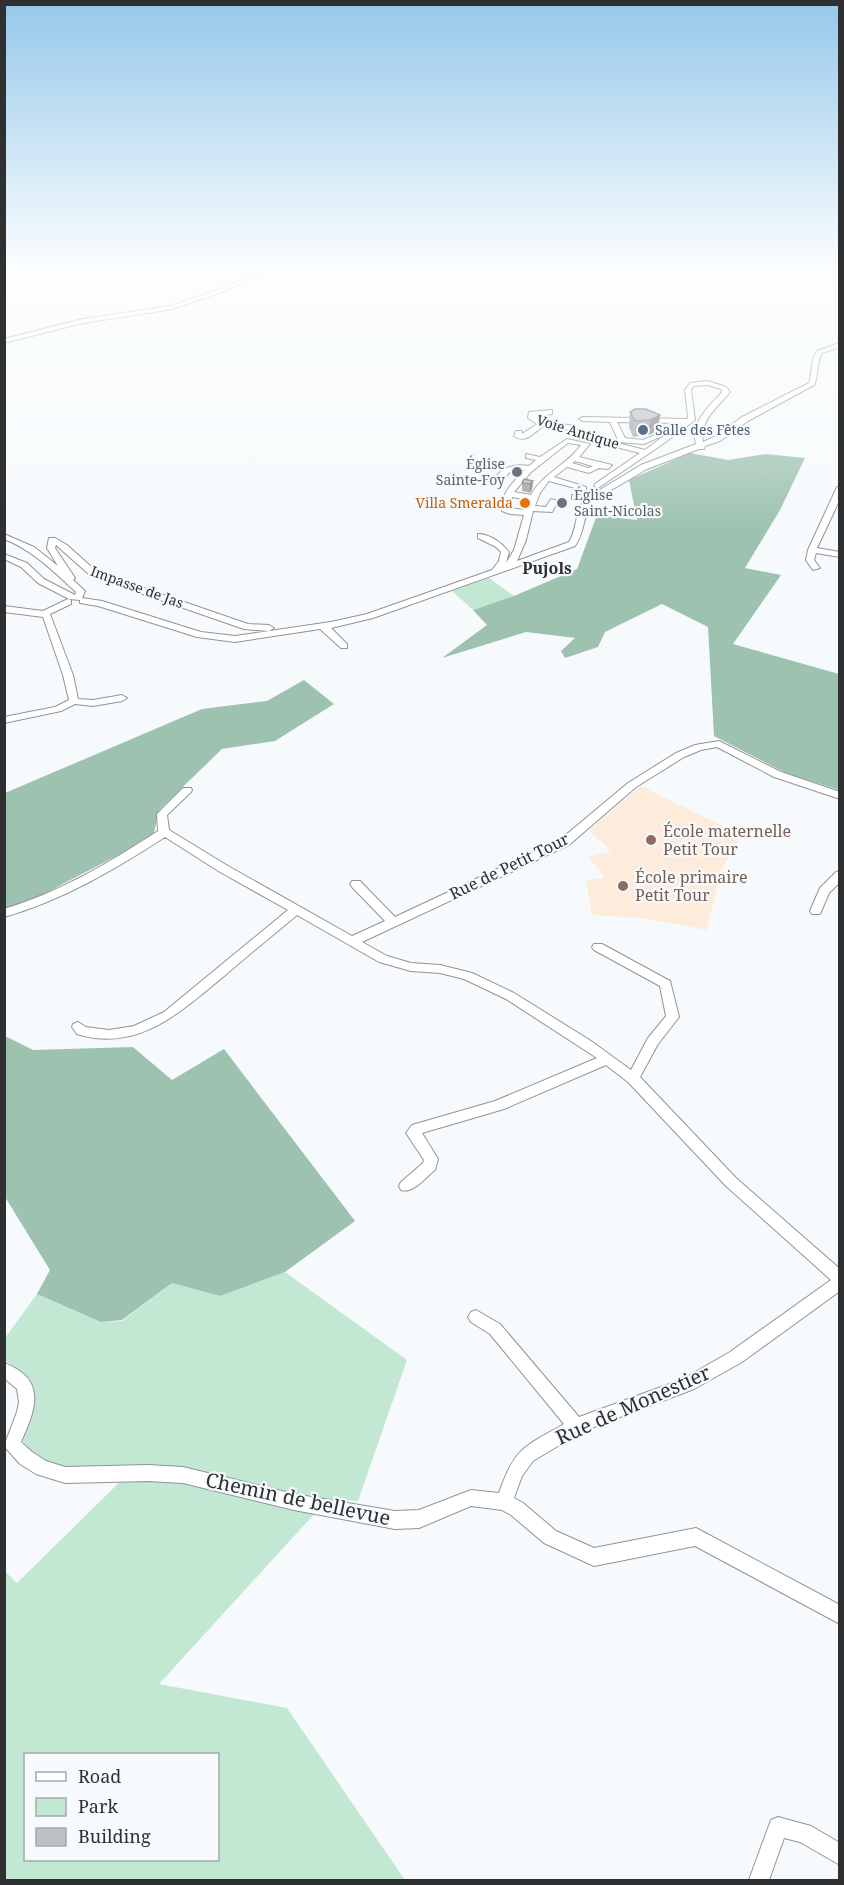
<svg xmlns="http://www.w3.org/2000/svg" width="844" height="1885" font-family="'Noto Serif',serif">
<rect width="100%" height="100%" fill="#f7fafc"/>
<polygon fill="#fdecdb" points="641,786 741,835 721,871 707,930 640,918 592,915 586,881 605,877 588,857 611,851 589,831"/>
<g fill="#c2e8d3" fill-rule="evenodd">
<polygon points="489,578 514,596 473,610 452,591"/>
<path d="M285 1272 407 1360 358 1501 328 1499 159 1684 287 1708 405 1880H5L4 1570 17 1583 137 1465C95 1463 53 1482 23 1441 34 1400 47 1384 5 1361V1338L37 1294 101 1322 122 1321 172 1283 220 1296ZM26 1754H218V1860H26Z"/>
</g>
<g fill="#9dc2af">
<polygon points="690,453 728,460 766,454 805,458 780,510 745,568 781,575 733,644 839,674 839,790 786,773 714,736 708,627 662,604 605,632 598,647 565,658 561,651 575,638 526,632 442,658 487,625 473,610 514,596 577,569 597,515 637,520 629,480"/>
<polygon points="304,680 334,704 275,741 222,749 159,810 153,837 5,914 5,793 202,709 267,701"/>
<polygon points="5,1036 33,1050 133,1047 172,1080 224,1049 355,1221 285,1272 220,1296 172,1283 122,1320 101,1322 37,1294 50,1270 5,1197"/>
</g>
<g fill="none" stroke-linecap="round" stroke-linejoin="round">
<g stroke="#919396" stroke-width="2">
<g id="street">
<polygon points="230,268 275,268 222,292 173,309 83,323 4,343 4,339 83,319 170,306 218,290 261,271 233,270"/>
<path d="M840 343V347L822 353C816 363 819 375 814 385L748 421 720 441 705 446 704 449H699L647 469 591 502C583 516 585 532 575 546L373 618 331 628 347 644V648H341L320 629 235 642 197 637 98 606 80 603V600L69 599 38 583 21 567 4 559V554L27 563 44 579 75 595 76 592C53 571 34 551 4 539V534L34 547 58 566 47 548 49 538H55L67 545 97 572 248 624 269 625 274 628 269 631 244 629 91 576 56 545 55 548 75 578 73 580 85 591 82 598 102 601 201 632 235 636 331 622 367 614 492 570 499 561 501 552 496 547 478 538V534C490 534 502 543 509 552L506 563 514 550 524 515 510 514 502 511C500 494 514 481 525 470L510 472 499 483 492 481C502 468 513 463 529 466L536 460 526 458V454L540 457 567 439 590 444 579 457 612 465 608 469 599 468 589 473 567 467 554 477 586 487V491L549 481 540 493 535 506 546 507 551 499 558 501 552 512 533 511 526 540 517 561 569 542C577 529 575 514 583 501L572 499V495L585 499 641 465 696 444C690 422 709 407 722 392L721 389 708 385 694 386 691 390 695 420 660 446 598 488 594 486 595 484 640 453 572 436 570 430 543 426C534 433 525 444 514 436L516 431H522V434L537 424 528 418 529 412 552 410V414L536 417 544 422 576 426 578 433 645 450 681 423 617 422 625 438 643 440 660 433 664 435 644 444 619 442 610 422 583 421 579 419 583 417 687 419 688 417 685 390 690 383 708 381 726 387 730 392C718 407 699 420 703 442L714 437 742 417 809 383C813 372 810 360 817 351ZM568 443 581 445C567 465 543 473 531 495L514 492 531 472ZM575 461 593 466 588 468 572 463ZM512 497 529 500 525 510 509 508Z"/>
<polygon points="837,487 840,487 840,499 817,548 840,552 840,557 816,553 814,560 820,568 813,570 806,560 808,550"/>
<polygon points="68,599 71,600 71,604 50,614 73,675 78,699 93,700 122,695 127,698 122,701 93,706 75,704 61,711 4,723 4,717 55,707 69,700 63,675 43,617 4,612 4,606 43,611"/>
<path d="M719 741 781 772 840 792V799L774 777 717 747 701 750 684 757 636 787 569 845 362 942 387 956 411 963 440 965 472 973 514 993 591 1041 631 1070 648 1038 666 1016 660 986 594 950 592 947 594 944H602L670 981 679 1017 658 1044 640 1077 736 1178 840 1269V1291L742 1362 694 1389 581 1432 533 1461 522 1476 514 1498 523 1503 556 1531 594 1548 696 1528 840 1605V1624L695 1546 594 1566 544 1543 511 1515 502 1510 471 1506 419 1528 395 1529 294 1510 183 1483 148 1481 65 1483 36 1474 20 1464 4 1446 17 1412 19 1402 17 1389 4 1378V1363C47 1379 36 1409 21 1442L32 1452 46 1461 65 1467 148 1465 183 1467 294 1494 395 1511 419 1510 471 1490 499 1493C515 1447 524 1447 564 1424L490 1334 471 1322 468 1317 471 1312 476 1310 500 1324 579 1417 683 1379 730 1352 831 1280 726 1186 628 1082 606 1065 504 1109 422 1133 438 1159 435 1170C426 1177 413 1194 401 1190L399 1186 401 1182 423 1163 424 1160 406 1133 412 1125 495 1101 597 1058 506 999 464 979 440 973 411 971 379 962 297 915C272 936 247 956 223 977 180 1012 138 1053 77 1034L72 1027 73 1024 78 1022 86 1027 109 1030 134 1026 164 1012 288 910 220 872 165 837C114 870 63 900 4 917V909C60 892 109 863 158 831L157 814 183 788H191L192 790 191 792 167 815 169 830 228 866 352 936 385 921 352 887 350 884 352 881H360L395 917 561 839 628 783 676 753 695 745Z"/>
<polygon points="840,871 840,882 829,893 820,914 812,914 810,911 820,888 836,872"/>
<polygon points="778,1817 811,1826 840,1843 840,1865 800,1842 784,1838 769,1880 749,1880 771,1820"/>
</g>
</g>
<use href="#street" fill="#fff" fill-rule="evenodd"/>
</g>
<g fill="#a3a5a8">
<polygon points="630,412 660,415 658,431 648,435 633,437 629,427"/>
<polygon points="533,481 532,489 530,493 522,491 522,483"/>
</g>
<g fill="#848688">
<polygon points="660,415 658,431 648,435 650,420"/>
<polygon points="533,481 532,489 530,493 530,484"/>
</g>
<g fill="#bdc0c3" stroke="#848688" stroke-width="1.5">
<polygon points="635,409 646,409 660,415 650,420 635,421 630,412"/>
<polygon points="524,479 533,481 530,484 522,483"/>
</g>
<linearGradient id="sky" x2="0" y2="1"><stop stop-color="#95c8ea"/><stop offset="0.5" stop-color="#fbfdfe"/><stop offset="1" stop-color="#fbfdfe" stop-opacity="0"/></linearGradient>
<rect width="844" height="532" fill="url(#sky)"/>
<circle fill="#5c6f8a" stroke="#f7fafc" stroke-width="2" cx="643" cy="430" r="6"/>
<g fill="#6b7280" stroke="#f7fafc" stroke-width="2">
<circle cx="517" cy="472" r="6"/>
<circle cx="562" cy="503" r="6"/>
</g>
<circle fill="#e8710a" stroke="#f7fafc" stroke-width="2" cx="525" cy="503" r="6"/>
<g fill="#8d6e63" stroke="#f7fafc" stroke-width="2">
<circle cx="651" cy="840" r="6"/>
<circle cx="623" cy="886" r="6"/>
</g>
<g text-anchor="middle" stroke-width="4.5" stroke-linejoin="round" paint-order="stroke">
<g font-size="14" fill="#4e5e75" stroke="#f7fafc" text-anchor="start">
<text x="655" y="435">Salle des Fêtes</text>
</g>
<g font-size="14" fill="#2f3031" stroke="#f7fafc">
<text transform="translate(578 432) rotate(17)" y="5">Voie Antique</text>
<text transform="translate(137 587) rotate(20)" y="5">Impasse de Jas</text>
</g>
<g font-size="14" fill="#5b616d" stroke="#f7fafc" text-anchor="end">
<text x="505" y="469">Église<tspan x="505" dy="16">Sainte-Foy</tspan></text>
<text x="574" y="500" text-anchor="start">Église<tspan x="574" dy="16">Saint-Nicolas</tspan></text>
</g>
<g font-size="14" fill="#c56008" stroke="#f7fafc" text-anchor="end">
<text x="513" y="508">Villa Smeralda</text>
</g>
<g font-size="16" font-weight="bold" fill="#2f3031" stroke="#f7fafc">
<text x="547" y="574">Pujols</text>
</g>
<g font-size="16" fill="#785e54" stroke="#f7fafc" text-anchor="start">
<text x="663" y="837">École maternelle<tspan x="663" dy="18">Petit Tour</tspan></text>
<text x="635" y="883">École primaire<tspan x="635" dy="18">Petit Tour</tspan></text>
</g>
<g font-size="16" fill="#2f3031" stroke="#f7fafc">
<text transform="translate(509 866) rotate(-26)" y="6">Rue de Petit Tour</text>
</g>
<g font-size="20" fill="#2f3031" stroke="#f7fafc">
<text transform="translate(633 1405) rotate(-24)" y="7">Rue de Monestier</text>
<text transform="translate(298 1499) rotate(12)" y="7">Chemin de bellevue</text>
</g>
</g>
<rect width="844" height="1885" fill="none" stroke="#2f3031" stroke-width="12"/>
<rect x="24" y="1753" width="195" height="108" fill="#f7fafc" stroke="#a7a9ab" stroke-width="1.5"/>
<rect x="36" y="1772" width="30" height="9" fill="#ffffff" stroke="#a7a9ab" stroke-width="1.5"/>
<text x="78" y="1783" font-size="18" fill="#2f3031">Road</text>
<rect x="36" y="1798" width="30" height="18" fill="#c2e8d3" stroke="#a7a9ab" stroke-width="1.5"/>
<text x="78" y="1813" font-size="18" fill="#2f3031">Park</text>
<rect x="36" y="1828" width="30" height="18" fill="#bdc0c3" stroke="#a7a9ab" stroke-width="1.5"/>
<text x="78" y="1843" font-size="18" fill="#2f3031">Building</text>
</svg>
